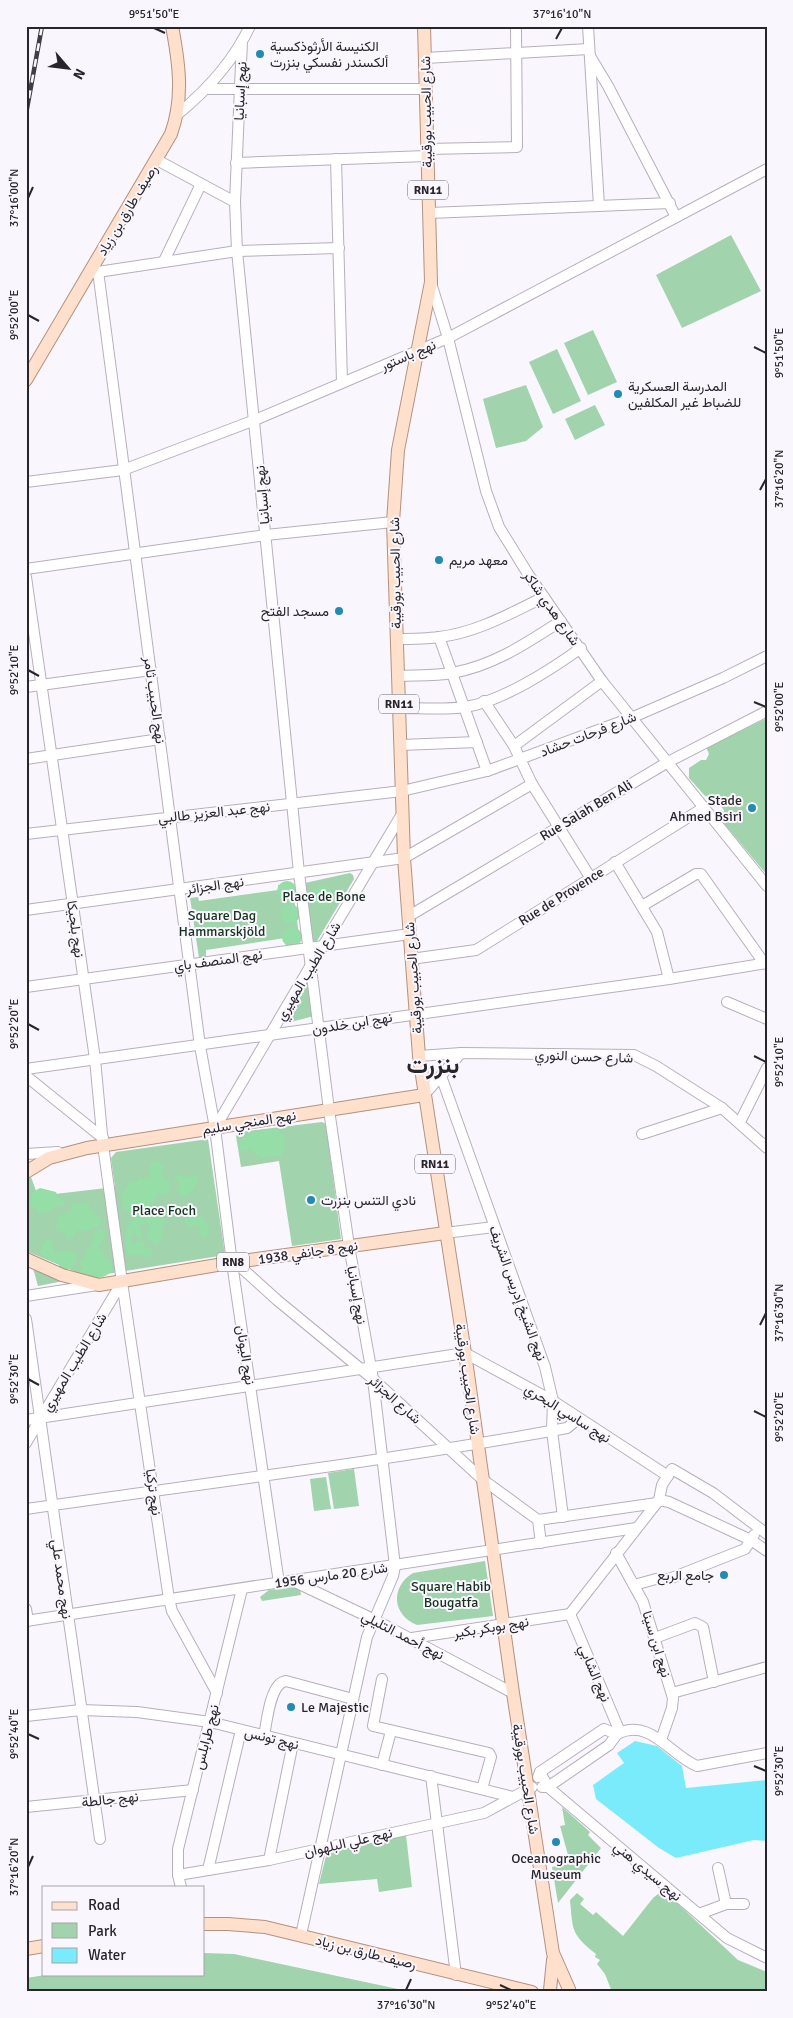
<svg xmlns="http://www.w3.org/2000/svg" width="793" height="2018" font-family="Signika,Vazirmatn,sans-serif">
<rect width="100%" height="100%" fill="#faf6fe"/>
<g fill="#a1d3ac">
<polygon points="731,235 761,291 682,328 656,275"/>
<polygon points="593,330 617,382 588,395 564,343"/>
<polygon points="557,349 581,401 553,414 529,362"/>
<polygon points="526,385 543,427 526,441 496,448 483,399"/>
<polygon points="595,405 605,425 575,440 565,419"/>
<polygon points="767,718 767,875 723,822 724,810 713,797 705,796 689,778 689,768 701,760 706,760 709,754 706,747"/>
<polygon points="350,873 353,875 354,879 317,941 313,941 305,883"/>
<polygon points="292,883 300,943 286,945 285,938 206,950 206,957 199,958 190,898 198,897 199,901 278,890 278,885"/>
<polygon points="306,985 314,996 314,1016 291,1022 289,1014"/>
<polygon points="322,1122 326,1124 341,1239 292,1246 279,1161 241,1167 236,1136 239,1132"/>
<polygon points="208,1139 225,1255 88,1277 26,1251 26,1181 31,1177 38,1196 115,1187 111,1158 116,1152"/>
<polygon points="33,1268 64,1281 38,1286"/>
<polygon points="354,1469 359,1506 334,1509 328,1473"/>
<polygon points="326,1477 331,1509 314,1511 310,1479"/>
<path d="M485 1561 493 1616 417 1625C392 1615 390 1587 413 1573Z"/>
<polygon points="295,1587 300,1589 301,1595 262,1601 260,1597 269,1590"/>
<polygon points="562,1807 590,1832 588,1835 601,1848 558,1903 552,1867 564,1864 564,1856 568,1855 560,1826 565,1825"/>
<polygon points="406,1835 412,1887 379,1892 377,1879 319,1884 326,1856 332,1850"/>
<path d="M663 1890 738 1960 767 1972V1992H612L605 1974 597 1964 600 1960 595 1957 596 1954C571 1934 573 1931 570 1900L577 1893 584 1899 580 1904 593 1915 596 1912 623 1936 653 1898Z"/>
<polygon points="204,1953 234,1954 412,1992 26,1992 26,1978 52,1974 204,1974"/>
</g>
<g fill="#96dea7">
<circle cx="287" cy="891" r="10"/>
<circle cx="323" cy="896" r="10"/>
<circle cx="290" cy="914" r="10"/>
<circle cx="292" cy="937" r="10"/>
<polygon points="273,1129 278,1129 284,1134 285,1149 281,1156 260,1157 250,1149 243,1152 240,1149 240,1141 250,1133"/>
<path d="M153 1160 164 1166 161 1174 169 1180 170 1186 167 1194 157 1193 154 1203 146 1210 166 1219V1222L162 1228 163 1235 158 1245 146 1238 151 1228 148 1227 147 1222 139 1227 143 1235 140 1238 135 1235 136 1232 131 1235 132 1244 142 1241 146 1248 152 1250 153 1254 150 1258 138 1254 130 1255 127 1253C123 1236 125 1229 136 1216L124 1209C121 1194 120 1195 131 1182H137L141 1177 142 1180 146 1177 149 1180 151 1176 148 1170Z"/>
<polygon points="179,1174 183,1177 197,1176 198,1181 195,1184 195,1188 187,1196 182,1196 178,1192 179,1182 175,1178"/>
<polygon points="40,1188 56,1192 58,1197 64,1200 65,1206 55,1206 52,1212 37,1213 36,1207 30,1207 28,1204 33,1192"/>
<polygon points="85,1202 89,1203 90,1209 102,1220 98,1228 94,1227 85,1232 83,1229 78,1230 73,1238 65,1237 64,1231 60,1231 56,1227 58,1216 71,1212 72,1204 74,1203 79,1205"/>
<path d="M193 1211 198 1217 202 1216C207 1221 205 1225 210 1230L208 1235 204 1237 200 1233 199 1225 189 1227 184 1220 188 1214Z"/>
<path d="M101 1229 104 1232 105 1237 98 1249 103 1251 104 1258 110 1261 113 1269C106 1280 92 1279 82 1277L79 1272 83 1268 79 1263 85 1258 87 1248 92 1245 95 1231Z"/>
<polygon points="46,1240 51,1240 55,1254 67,1251 76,1253 77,1258 72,1268 65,1270 60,1267 58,1263 52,1262 39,1252"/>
</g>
<polygon fill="#7aebfb" points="635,1741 657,1746 682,1766 686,1788 767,1780 767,1841 754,1840 676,1858 659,1848 596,1799 593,1785 624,1763 617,1753"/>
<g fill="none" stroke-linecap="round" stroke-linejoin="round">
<g stroke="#b6afbc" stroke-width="12">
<g id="minor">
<polyline points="588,26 599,206"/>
<polyline points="242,41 235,202 237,251 299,873 329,1110 349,1246 373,1379 395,1566 393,1576 367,1637 301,1935"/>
<polyline points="590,56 608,86 676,217"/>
<polyline points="425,58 589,49"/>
<polyline points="207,89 426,89"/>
<path d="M178 114C207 90 234 60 250 26"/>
<polyline points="427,149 517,147 516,26"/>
<polyline points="336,159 342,382"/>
<polyline points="157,160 235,202"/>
<polyline points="236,163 427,156"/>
<polyline points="429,213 670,203"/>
<polyline points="164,261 201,184"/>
<polyline points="98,271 200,1046 215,1128 232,1263 279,1583"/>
<polyline points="91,273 237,251 339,248"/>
<polyline points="431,283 448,338 486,491 499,527 528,574 602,681 767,886"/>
<polyline points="26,482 123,470 255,420 448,338 767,169"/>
<polyline points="26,569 266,535 393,522"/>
<polyline points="26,577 95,1059 103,1145 122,1282 169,1599 172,1611 217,1693"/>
<polyline points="439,637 487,771"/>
<path d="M396 639C411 639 425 639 439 637 476 633 511 613 544 597"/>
<path d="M398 676C415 675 435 676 452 673 493 666 527 643 561 621"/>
<polyline points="26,687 151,670"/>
<polyline points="484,701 514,746 532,784 590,877"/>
<path d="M399 708C421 708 444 710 465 707 501 702 552 669 581 648"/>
<polyline points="401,745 477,742"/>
<polyline points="514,746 602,681"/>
<polyline points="26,759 160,739"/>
<polyline points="26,834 402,791 487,771 631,718 723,678 767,656"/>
<polyline points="615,862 657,932 669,979"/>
<polyline points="642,906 696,874 701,874 764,963"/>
<polyline points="26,910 404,858 532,784"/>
<polyline points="409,916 668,762 767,711"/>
<polyline points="321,949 402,814"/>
<polyline points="411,959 476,950 703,808"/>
<polyline points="26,987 410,934"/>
<polyline points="727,1002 767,1019"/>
<polyline points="419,1056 461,1053 634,1055 656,1066 722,1108 767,1148"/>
<polyline points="26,1069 669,979 767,963"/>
<polyline points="26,1076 103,1138"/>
<polyline points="441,1076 545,1367 553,1401 552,1431 563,1517"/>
<polyline points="424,1095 461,1053"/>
<polyline points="740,1122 767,1068"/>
<polyline points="215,1128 311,965"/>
<polyline points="642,1134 722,1108"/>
<polyline points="26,1154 58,1152"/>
<polyline points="445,1233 494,1227"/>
<polyline points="235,1262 277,1300 373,1379 482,1479 538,1520 541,1543"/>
<polyline points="26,1296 97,1285"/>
<polyline points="26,1319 100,1839"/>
<polyline points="26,1420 465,1353 553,1401 668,1476"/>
<polyline points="26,1443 122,1282"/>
<polyline points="659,1500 662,1485 672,1469 713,1493 767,1534"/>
<path d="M26 1509C206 1483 388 1461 567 1428L578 1419"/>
<polyline points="538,1520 657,1503"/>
<polyline points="616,1553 643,1602 673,1698 672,1708 661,1740"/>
<polyline points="293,1581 375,1620 513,1693"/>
<polyline points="634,1585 656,1579 669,1579 745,1549 754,1535"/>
<polyline points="26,1609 28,1621"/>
<polyline points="570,1614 659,1500 669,1502 751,1540 767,1551"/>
<polyline points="570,1614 620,1732"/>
<polyline points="26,1621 636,1528"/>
<polyline points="412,1638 570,1614"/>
<polyline points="655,1638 695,1623 703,1627 714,1682"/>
<polyline points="382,1679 373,1726 489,1753 491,1757 482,1789"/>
<polyline points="672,1693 767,1667"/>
<polyline points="26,1716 81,1710 137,1712 210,1722 513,1797"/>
<path d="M617 1734C650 1717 671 1756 697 1766L767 1753"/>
<path d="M264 1736C267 1721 270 1683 286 1681L353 1699"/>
<polyline points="382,1765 391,1731"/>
<polyline points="540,1772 548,1787 727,1938 767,1958"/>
<polyline points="431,1776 456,1975"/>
<polyline points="538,1777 540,1772 604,1729 617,1734"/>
<polyline points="542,1787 548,1787 609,1745 617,1734"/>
<polyline points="26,1807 193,1790"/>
<polyline points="269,1860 293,1743"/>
<polyline points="718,1868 726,1904"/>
<polyline points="208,1870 241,1730"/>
<polyline points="178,1875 269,1860 484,1813 532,1787"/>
<polyline points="181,1887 178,1875 178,1849 242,1589"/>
<polyline points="699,1914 726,1904 744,1904"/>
</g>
</g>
<g stroke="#b3917e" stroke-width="14">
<g id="major">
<polyline points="424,26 431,282 398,450 393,522 404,858 419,1056 465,1353 513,1693 553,1953 569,1989"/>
<path d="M26 380 171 134C184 98 179 63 172 26"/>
<polyline points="26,1172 49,1158 87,1148 424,1095"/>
<polyline points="26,1259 62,1275 99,1285 235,1262 445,1233"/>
<polyline points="204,1924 228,1924 265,1927 532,1992"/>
<polyline points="26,1949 44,1946"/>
<polyline points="550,1990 553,1960"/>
</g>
</g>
<use href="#minor" stroke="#fff" stroke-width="10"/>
<use href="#major" stroke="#fee0cc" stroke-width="12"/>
<g stroke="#413e43" stroke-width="4.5">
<polyline id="rail" points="26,114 42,26"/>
</g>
<use href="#rail" stroke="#faf6fe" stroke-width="2.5" stroke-dasharray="8" stroke-linecap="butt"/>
</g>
<path fill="none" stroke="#29262b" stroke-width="2" d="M154 28 165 33M556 39 562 28M28 198 33 187M28 315 39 321M754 347 766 353M760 490 766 479M28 670 39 676M754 702 766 707M28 1024 39 1030M754 1056 766 1062M760 1325 766 1313M28 1379 39 1385M754 1411 766 1417M28 1734 39 1739M754 1766 766 1771M28 1867 33 1856M500 1985 511 1990M406 1990 411 1979"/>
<g fill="#218bb2" stroke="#faf6fe" stroke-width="2">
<circle cx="260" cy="54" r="5"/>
<circle cx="618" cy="394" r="5"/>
<circle cx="439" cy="560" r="5"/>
<circle cx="339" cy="611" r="5"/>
<circle cx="752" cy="808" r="5"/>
<circle cx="311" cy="1200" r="5"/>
<circle cx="724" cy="1575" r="5"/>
<circle cx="291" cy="1707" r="5"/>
<circle cx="556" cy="1842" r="5"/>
</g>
<g text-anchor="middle" stroke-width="4" stroke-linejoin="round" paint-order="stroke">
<g fill="#faf6fe" stroke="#68646a" stroke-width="1">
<rect x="408" y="180.5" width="40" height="19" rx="4"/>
<rect x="379" y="694.5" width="40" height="19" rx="4"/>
<rect x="415" y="1154.5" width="40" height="19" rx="4"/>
<rect x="217" y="1252.5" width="32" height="19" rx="4"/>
</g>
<g font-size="12" font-weight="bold" fill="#29262b">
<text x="428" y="194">RN11</text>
<text x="399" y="708">RN11</text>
<text x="435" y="1168">RN11</text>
<text x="233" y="1266">RN8</text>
</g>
<g font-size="14" fill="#29262b" stroke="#faf6fe" text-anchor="start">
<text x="270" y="51">الكنيسة الأرثوذكسية<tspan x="270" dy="16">ألكسندر نفسكي بنزرت</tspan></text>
<text x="628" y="391">المدرسة العسكرية<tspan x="628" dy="16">للضباط غير المكلفين</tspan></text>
<text x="449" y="565">معهد مريم</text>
<text x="329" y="616" text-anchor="end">مسجد الفتح</text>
<text x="742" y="805" text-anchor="end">Stade<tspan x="742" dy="16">Ahmed Bsiri</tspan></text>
<text x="321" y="1205">نادي التنس بنزرت</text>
<text x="714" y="1580" text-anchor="end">جامع الربع</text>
<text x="301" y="1712">Le Majestic</text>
<text x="556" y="1863" text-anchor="middle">Oceanographic<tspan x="556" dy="16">Museum</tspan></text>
</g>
<g font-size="14" fill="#29262b" stroke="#faf6fe">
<text transform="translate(240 91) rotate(-87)" y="5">نهج إسبانيا</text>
<text transform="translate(426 112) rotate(-91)" y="5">شارع الحبيب بورقيبة</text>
<text transform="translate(127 210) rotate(-59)" y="5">رصيف طارق بن زياد</text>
<text transform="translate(408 355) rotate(-23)" y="5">نهج باستور</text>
<text transform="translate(262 495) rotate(-95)" y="5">نهج إسبانيا</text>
<text transform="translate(395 573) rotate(-91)" y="5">شارع الحبيب بورقيبة</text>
<text transform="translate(552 608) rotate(55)" y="5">شارع هدي شاكر</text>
<text transform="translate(155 700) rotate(82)" y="5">نهج الحبيب ثامر</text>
<text transform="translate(588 734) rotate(-21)" y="5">شارع فرحات حشاد</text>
<text transform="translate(586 810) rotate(-31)" y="5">Rue Salah Ben Ali</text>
<text transform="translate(214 812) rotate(-6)" y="5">نهج عبد العزيز طالبي</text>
<text transform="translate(215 885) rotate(-8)" y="5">نهج الجزائر</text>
<text transform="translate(561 896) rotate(-32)" y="5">Rue de Provence</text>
<text transform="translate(76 929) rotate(82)" y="5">نهج بلجيكا</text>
<text transform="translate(218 960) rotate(-8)" y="5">نهج المنصف باي</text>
<text transform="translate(308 971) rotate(-59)" y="5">شارع الطيب المهيري</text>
<text transform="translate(413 978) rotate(-94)" y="5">شارع الحبيب بورقيبة</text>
<text transform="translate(352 1023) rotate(-9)" y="5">نهج ابن خلدون</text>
<text transform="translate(584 1056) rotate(2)" y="5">شارع حسن النوري</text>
<text transform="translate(249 1122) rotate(-9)" y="5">نهج المنجي سليم</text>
<text transform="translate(308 1252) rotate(-8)" y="5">نهج 8 جانفي 1938</text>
<text transform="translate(518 1293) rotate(70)" y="5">نهج الشيخ إدريس الشريف</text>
<text transform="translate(357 1295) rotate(80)" y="5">نهج إسبانيا</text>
<text transform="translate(246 1355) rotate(81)" y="5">نهج اليونان</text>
<text transform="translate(74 1362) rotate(-59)" y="5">شارع الطيب المهيري</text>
<text transform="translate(468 1379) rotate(82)" y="5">شارع الحبيب بورقيبة</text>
<text transform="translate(395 1399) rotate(42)" y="5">شارع الجزائر</text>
<text transform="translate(568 1413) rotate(32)" y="5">نهج ساسي البحري</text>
<text transform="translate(154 1492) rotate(82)" y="5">نهج تركيا</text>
<text transform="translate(331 1575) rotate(-8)" y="5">شارع 20 مارس 1956</text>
<text transform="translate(62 1579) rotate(82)" y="5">نهج محمد علي</text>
<text transform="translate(491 1627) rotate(-9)" y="5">نهج بوبكر بكير</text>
<text transform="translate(403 1635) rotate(27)" y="5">نهج أحمد التليلي</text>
<text transform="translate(657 1644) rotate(73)" y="5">نهج ابن سينا</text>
<text transform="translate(595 1673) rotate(67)" y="5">نهج الشابي</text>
<text transform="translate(206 1737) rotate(-76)" y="5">نهج طرابلس</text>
<text transform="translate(272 1738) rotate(14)" y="5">نهج تونس</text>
<text transform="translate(526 1779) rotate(81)" y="5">شارع الحبيب بورقيبة</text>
<text transform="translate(110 1799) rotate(-6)" y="5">نهج جالطة</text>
<text transform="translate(348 1842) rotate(-13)" y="5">نهج علي البلهوان</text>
<text transform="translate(648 1871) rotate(40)" y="5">نهج سيدي هني</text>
<text transform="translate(366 1952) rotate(14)" y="5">رصيف طارق بن زياد</text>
</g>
<g font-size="14" fill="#14321d" stroke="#faf6fe">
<text x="324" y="901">Place de Bone</text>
<text x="222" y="920">Square Dag<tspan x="222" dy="16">Hammarskjöld</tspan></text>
<text x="164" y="1215">Place Foch</text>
<text x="451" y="1591">Square Habib<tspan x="451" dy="16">Bougatfa</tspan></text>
</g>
<g font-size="24" font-weight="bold" fill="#29262b" stroke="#faf6fe">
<text x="433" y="1073">بنزرت</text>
</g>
</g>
<rect width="793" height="2018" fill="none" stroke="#faf6fe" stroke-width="55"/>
<rect x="42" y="1886" width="162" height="90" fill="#faf6fe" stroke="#a6a3aa"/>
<rect x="52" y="1902" width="25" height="8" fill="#fee0cc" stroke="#a6a3aa"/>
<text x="88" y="1910" font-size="15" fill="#29262b">Road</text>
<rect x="52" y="1923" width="25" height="15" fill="#a1d3ac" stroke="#a6a3aa"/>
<text x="88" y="1936" font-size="15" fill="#29262b">Park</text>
<rect x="52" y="1948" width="25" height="15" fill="#7aebfb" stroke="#a6a3aa"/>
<text x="88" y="1960" font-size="15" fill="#29262b">Water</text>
<g transform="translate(68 68) rotate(118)" stroke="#faf6fe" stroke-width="4" paint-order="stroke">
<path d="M0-4L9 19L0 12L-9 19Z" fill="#29262b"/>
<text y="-8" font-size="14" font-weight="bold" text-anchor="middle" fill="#29262b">N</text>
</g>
<rect x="28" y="28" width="738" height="1962" fill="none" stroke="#29262b" stroke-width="2"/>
<g font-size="12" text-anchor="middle" fill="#29262b">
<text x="154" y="18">9°51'50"E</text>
<text x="562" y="18">37°16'10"N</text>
<text transform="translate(14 198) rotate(-90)" y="4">37°16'00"N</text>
<text transform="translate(14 315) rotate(-90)" y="4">9°52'00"E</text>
<text transform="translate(779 353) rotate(-90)" y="4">9°51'50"E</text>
<text transform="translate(779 479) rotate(-90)" y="4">37°16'20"N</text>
<text transform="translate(14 670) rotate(-90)" y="4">9°52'10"E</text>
<text transform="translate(779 707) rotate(-90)" y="4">9°52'00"E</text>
<text transform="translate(14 1024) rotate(-90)" y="4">9°52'20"E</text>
<text transform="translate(779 1062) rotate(-90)" y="4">9°52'10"E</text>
<text transform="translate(779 1313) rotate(-90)" y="4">37°16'30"N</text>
<text transform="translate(14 1379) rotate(-90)" y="4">9°52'30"E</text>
<text transform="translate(779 1417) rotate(-90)" y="4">9°52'20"E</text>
<text transform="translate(14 1734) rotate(-90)" y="4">9°52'40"E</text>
<text transform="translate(779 1771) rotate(-90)" y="4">9°52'30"E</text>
<text transform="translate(14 1867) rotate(-90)" y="4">37°16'20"N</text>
<text x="406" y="2009">37°16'30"N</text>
<text x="511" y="2009">9°52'40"E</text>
</g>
</svg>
